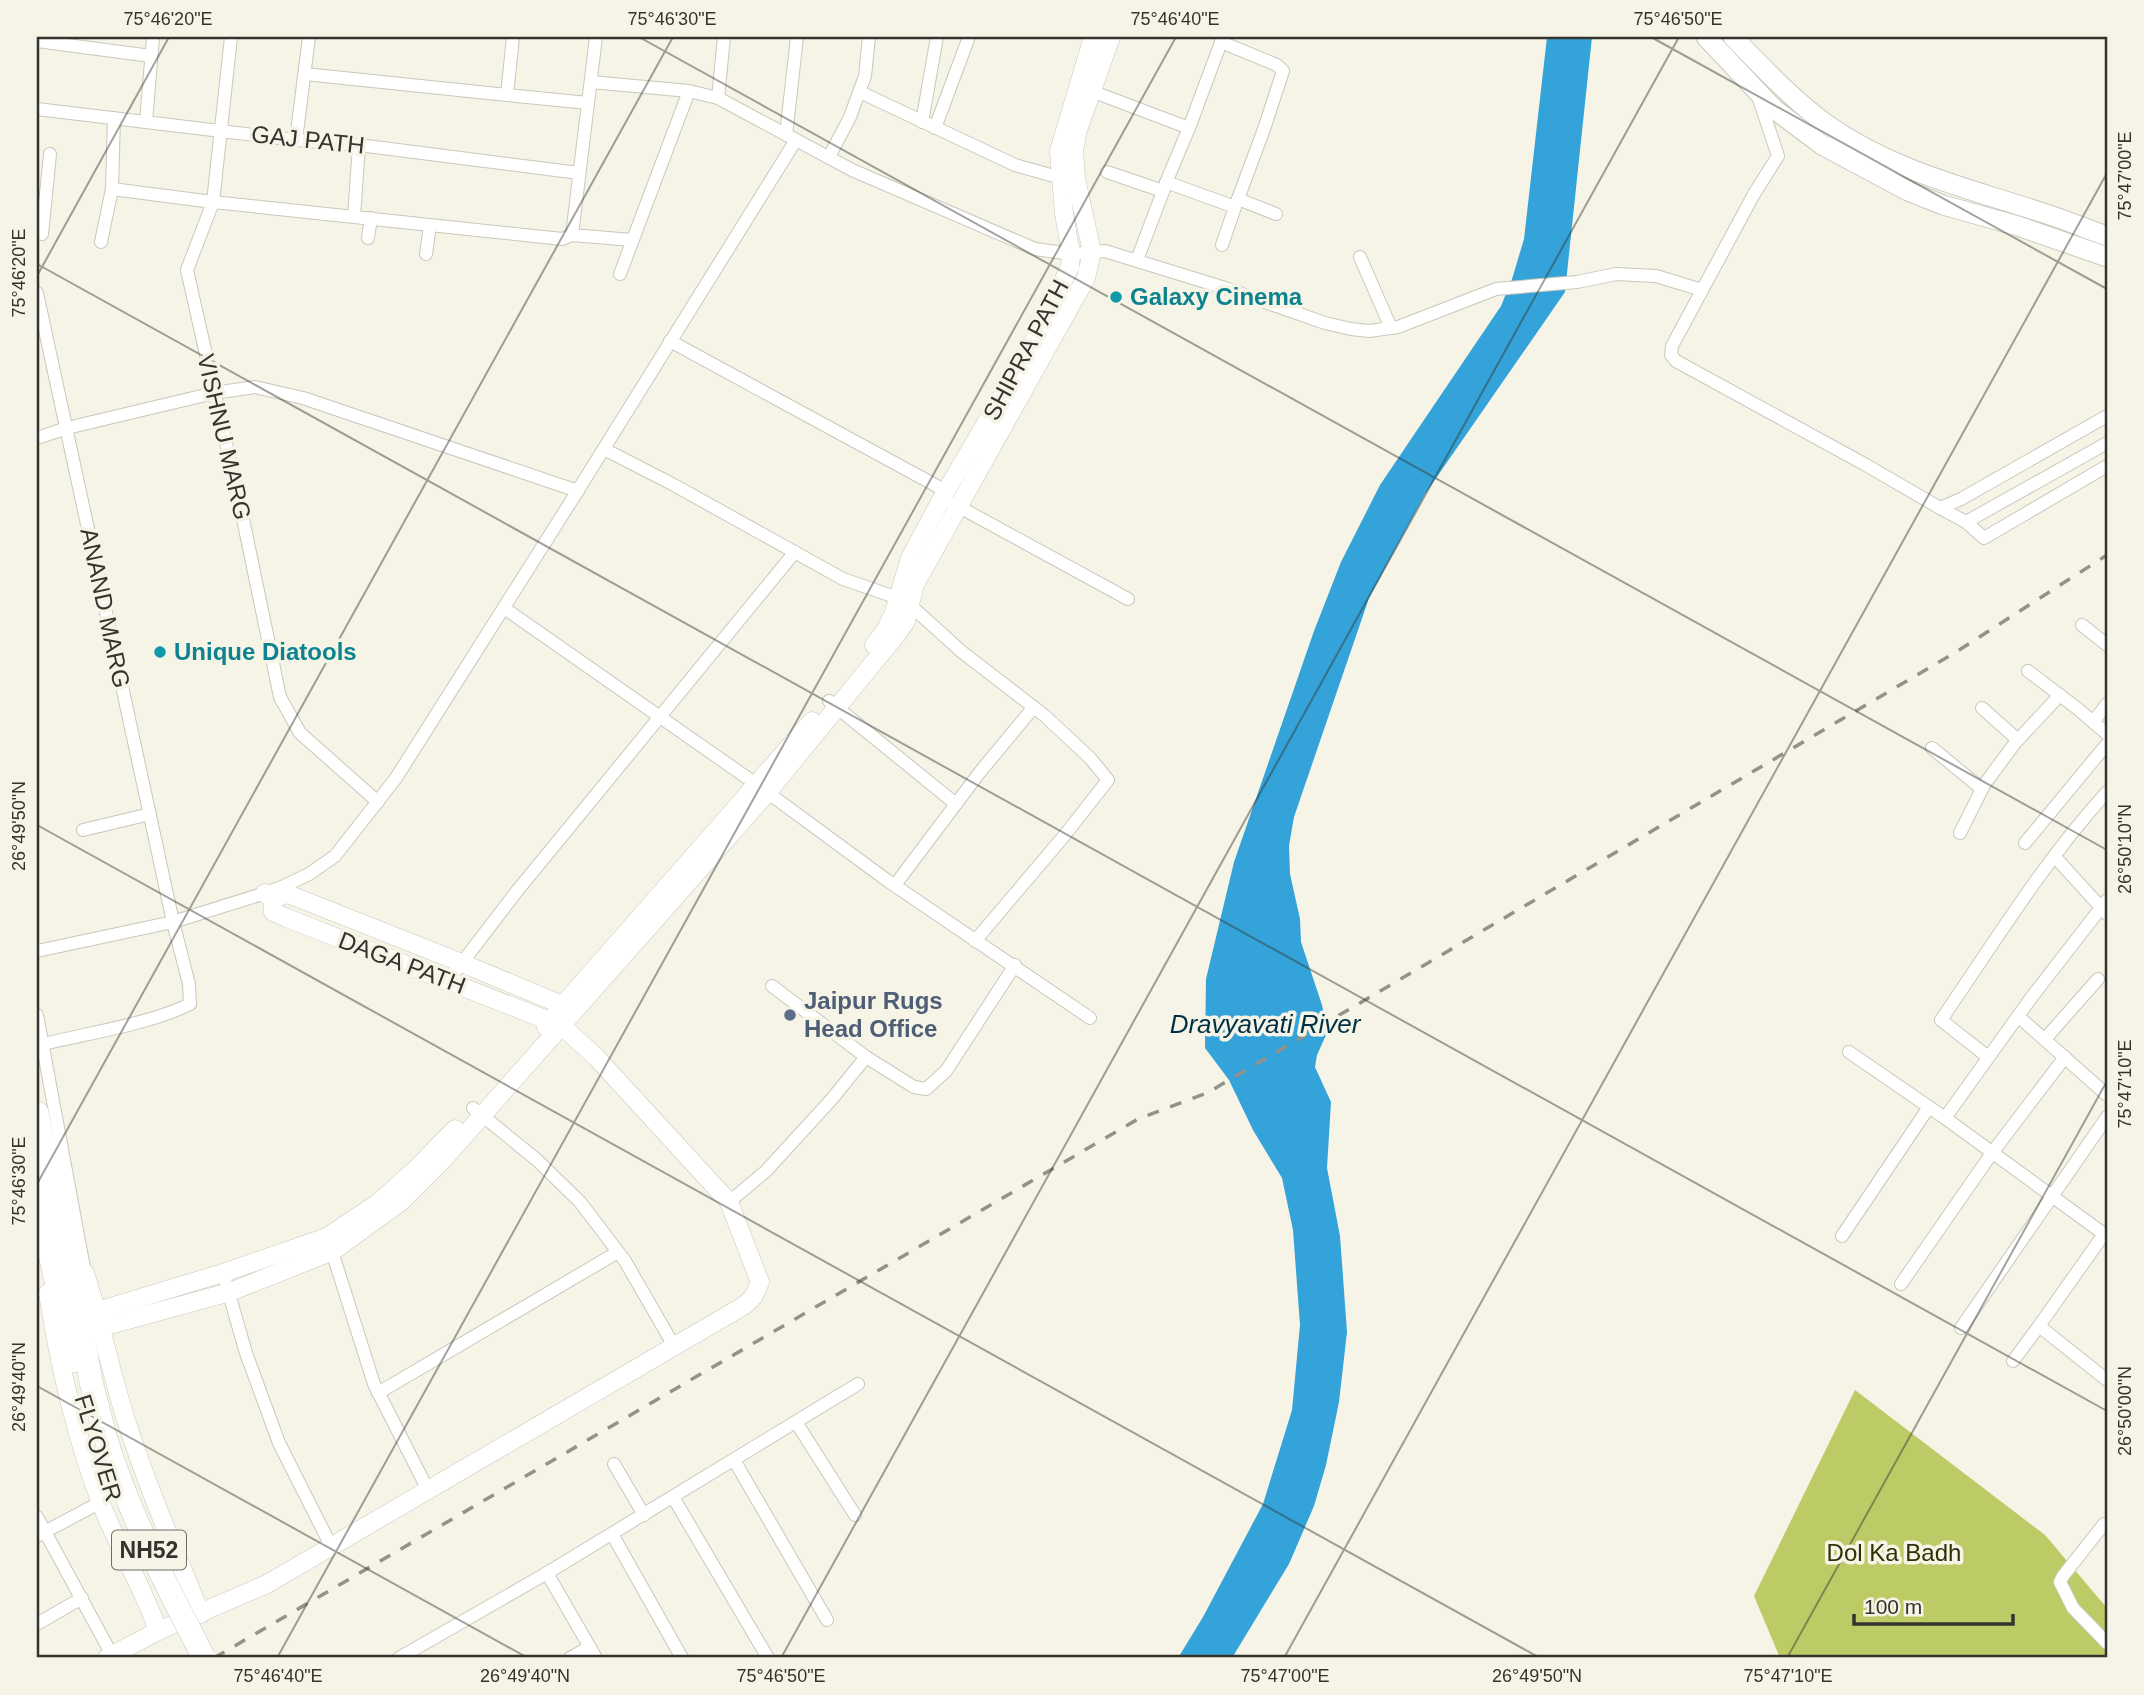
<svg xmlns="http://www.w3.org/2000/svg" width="2144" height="1695" font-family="Helvetica,sans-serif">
<rect width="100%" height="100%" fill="#f6f4e7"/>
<polygon fill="#bdcb67" points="1855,1390 2045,1535 2107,1608 2107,1658 1780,1658 1754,1596"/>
<polygon fill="#33a3d9" points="1547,37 1592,37 1565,292 1425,494 1369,598 1294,817 1289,846 1290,874 1300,919 1301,942 1322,1005 1326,1023 1326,1035 1317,1055 1315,1067 1331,1102 1327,1168 1340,1236 1347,1332 1339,1402 1326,1465 1314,1506 1289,1564 1232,1658 1178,1658 1203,1617 1263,1504 1292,1410 1300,1325 1293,1230 1282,1178 1253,1130 1229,1080 1205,1048 1206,979 1234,862 1314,631 1341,562 1380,485 1501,306 1512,279 1524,239"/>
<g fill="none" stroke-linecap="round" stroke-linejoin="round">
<g stroke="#c9c8bb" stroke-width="14">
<g id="street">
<polyline points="231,37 213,202 187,270 243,519 280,697 300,733 378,802"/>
<polyline points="513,37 507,95 588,103"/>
<polyline points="37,41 151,56"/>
<polyline points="305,74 507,95"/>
<polyline points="591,82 689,91 718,98 852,170 1035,249 1071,254 1105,251 1225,288 1325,323 1351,329 1369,331 1398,327 1496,289 1577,282 1616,274 1656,276 1702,290"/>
<polyline points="1086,89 1189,128"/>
<polyline points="860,92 1015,165 1061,178"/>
<polyline points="1758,96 1778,156 1754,194 1672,346 1671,355 1676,361 1866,465 1940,508 1961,499 2107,416"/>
<polyline points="718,98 724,37"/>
<polyline points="37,109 296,140 359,145 579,173"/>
<polyline points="146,122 153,37"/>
<polyline points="922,122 937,37"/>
<polyline points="935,128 969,37"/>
<polyline points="786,135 797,37"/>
<polyline points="296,140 309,37"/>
<polyline points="829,157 850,117 865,76 869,37"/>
<polyline points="1107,172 1163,191"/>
<polyline points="1166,182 1235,207 1264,129 1283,71 1277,65 1221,42"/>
<polyline points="112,189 213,202 562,239 572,235 632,240"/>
<polyline points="1238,199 1276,214"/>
<polyline points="354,217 359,145"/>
<polyline points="42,234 50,154"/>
<polyline points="572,235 596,37"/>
<polyline points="368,238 371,218"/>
<polyline points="101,242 112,189 114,118"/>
<polyline points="1222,245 1235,207"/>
<polyline points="426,254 430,225"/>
<polyline points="1360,257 1391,328"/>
<polyline points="1137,260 1170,173 1189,128 1223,37"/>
<polyline points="620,274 689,91"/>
<path d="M37 293 173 922 189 984 190 1004C150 1024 88 1033 44 1044"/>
<polyline points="670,341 946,491"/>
<polyline points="37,438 67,428 214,393 255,387 303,398 578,491"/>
<polyline points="604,449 674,485 843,579 898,598 910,605 962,652 1045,716 1090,758 1108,780 1064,836 975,941"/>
<polyline points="952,503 1128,599"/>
<polyline points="1940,508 1966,522 2107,443"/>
<polyline points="1966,522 1984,538 2107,466"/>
<polyline points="504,608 756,784 888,881 1090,1018"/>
<polyline points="2082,625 2107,645"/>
<polyline points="2028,671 2078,709 2107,734"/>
<polyline points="829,701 956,804"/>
<polyline points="1982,708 2018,740"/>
<polyline points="2093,722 2107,704"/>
<polyline points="1932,748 1982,789"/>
<polyline points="83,830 150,814"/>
<polyline points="1960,833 1984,785 2015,743 2060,695"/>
<polyline points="2025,843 2107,744"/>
<polyline points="2055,857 2107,914"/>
<polyline points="895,885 980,772 1034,707"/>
<polyline points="37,951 173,922 259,895 282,887 309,874 335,856 396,778 570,503 796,140"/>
<polyline points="448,981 517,891 795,552"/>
<polyline points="772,986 866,1057 914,1087 926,1089 946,1071 1015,965"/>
<polyline points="37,1015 85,1273"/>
<polyline points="2018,1016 2107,1095"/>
<polyline points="2045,1039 2098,979"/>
<polyline points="1849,1052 1945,1118 2104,1234 2039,1326 2107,1380"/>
<path d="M1988 1057 1941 1020C1994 943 2044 861 2107 792"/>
<polyline points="473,1108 537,1160 580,1202 625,1261 674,1346"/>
<polyline points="1945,1118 2031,998 2107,900"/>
<polyline points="729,1202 766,1171 831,1100 866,1057"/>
<polyline points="1842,1236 1929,1107"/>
<polyline points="330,1245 374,1384 428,1490"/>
<polyline points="223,1273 246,1353 279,1443 332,1548"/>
<polyline points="1901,1284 1992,1153 2065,1057"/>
<polyline points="1961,1328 2107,1117"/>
<polyline points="2013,1361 2039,1326"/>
<polyline points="378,1393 618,1252"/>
<polyline points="796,1422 855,1515"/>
<polyline points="734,1460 827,1620"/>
<polyline points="614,1464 644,1515"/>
<polyline points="673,1497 768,1658"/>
<polyline points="37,1517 112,1655"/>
<polyline points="2104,1524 2063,1576 2060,1582 2073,1608 2107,1643"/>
<polyline points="612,1534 682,1658"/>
<polyline points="37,1536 101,1502"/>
<polyline points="547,1573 596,1658"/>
<polyline points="37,1624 82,1598"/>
<polyline points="399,1658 547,1573 858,1384"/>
<polyline points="570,1658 590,1647"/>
</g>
</g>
<g stroke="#c9c8bb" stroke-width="19">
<g id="secondary">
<polyline points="874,645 885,631 894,612 910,558 946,491 1030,349 1070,267 1071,254 1064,213 1059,151 1093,37"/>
<polyline points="272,899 288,894 462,963 574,1010"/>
<polyline points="546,1027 563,1005 812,721"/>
<path d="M69 1267 85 1273C101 1322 111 1374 127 1423 148 1488 175 1551 201 1614"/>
<path d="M48 1293C59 1364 75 1435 101 1503 117 1546 143 1586 158 1631"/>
<polyline points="97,1311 223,1273 327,1237 378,1203 416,1169 455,1129"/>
<polyline points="102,1327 230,1292 333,1251 402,1201 441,1162 767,793 897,634 906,621 915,584 927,563 1086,278 1092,252 1076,179 1074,150 1078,130 1111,37"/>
<polyline points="107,1658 158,1631 267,1584 745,1305 754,1296 760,1282 729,1202 596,1057 562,1026 287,918 273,912 272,899 265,893"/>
</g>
</g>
<g stroke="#c9c8bb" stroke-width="21">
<g id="primary">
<polyline points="1706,37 1774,109 1822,145 1908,191 1943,205 2018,226 2107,257"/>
<path d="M1733 37C1762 67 1792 99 1826 124 1891 170 1963 187 2037 211 2061 218 2084 228 2107 236"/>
</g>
</g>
<g stroke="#c9c8bb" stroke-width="24">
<g id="highway">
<polyline points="37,1113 78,1306 91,1382 105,1436"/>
<polyline points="37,1193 73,1361"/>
</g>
</g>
<use href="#street" stroke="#fff" stroke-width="12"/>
<use href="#secondary" stroke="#fff" stroke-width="18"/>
<use href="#primary" stroke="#fff" stroke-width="19"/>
<use href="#highway" stroke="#fff" stroke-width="23"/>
<polyline stroke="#939289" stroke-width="3.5" stroke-dasharray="12 12" stroke-linecap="butt" points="214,1658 1138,1119 1207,1093 1956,652 2107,555"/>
<g stroke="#c9c8bb" stroke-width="24" stroke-linecap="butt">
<path id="highway-bridge" d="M105 1436C129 1515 167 1586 204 1658"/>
</g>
<use href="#highway-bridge" stroke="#fff" stroke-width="23"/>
</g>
<path fill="none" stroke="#34332e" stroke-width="2" stroke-opacity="0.45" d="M639 37 2107 850M1651 37 2107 289M37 264 2107 1411M37 276 169 37M37 825 1540 1658M37 1184 673 37M37 1386 528 1658M277 1658 1176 37M781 1658 1679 37M1284 1658 2107 173M1787 1658 2107 1081"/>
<g fill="#0f9aa8" stroke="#f6f4e7" stroke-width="2.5">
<circle cx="1116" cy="297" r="7"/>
<circle cx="160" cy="652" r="7"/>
</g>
<circle fill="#5c6f8a" stroke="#f6f4e7" stroke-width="2.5" cx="790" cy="1015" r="7"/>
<g text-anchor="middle" stroke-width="7" stroke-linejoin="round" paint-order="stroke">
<rect fill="#f6f4e7" stroke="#6e6d66" stroke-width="2" x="112" y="1530.5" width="74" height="39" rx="5"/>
<g font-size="23" font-weight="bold" fill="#34332e">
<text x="149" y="1558">NH52</text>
</g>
<g font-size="24" fill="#34332e" stroke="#f6f4e7">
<text transform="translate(308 140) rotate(6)" y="8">GAJ PATH</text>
<text transform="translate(1026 350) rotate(-62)" y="8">SHIPRA PATH</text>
<text transform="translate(224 437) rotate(77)" y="8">VISHNU MARG</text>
<text transform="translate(105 608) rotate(78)" y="8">ANAND MARG</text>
<text transform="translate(402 963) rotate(21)" y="8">DAGA PATH</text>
<text transform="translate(98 1448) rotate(73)" y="8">FLYOVER</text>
</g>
<g font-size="24" font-weight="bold" fill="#0d838f" stroke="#f6f4e7" text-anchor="start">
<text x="1130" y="305">Galaxy Cinema</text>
<text x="174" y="660">Unique Diatools</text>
</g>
<g font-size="24" font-weight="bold" fill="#4e5e75" stroke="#f6f4e7" text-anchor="start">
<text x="804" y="1009">Jaipur Rugs<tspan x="804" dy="28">Head Office</tspan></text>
</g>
<g font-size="24" fill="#2d3206" stroke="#f6f4e7">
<text x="1894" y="1561">Dol Ka Badh</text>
</g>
<g font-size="26" font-style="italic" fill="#003046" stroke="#f6f4e7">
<text x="1265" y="1033">Dravyavati River</text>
</g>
</g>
<rect width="2144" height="1695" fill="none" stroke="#f6f4e7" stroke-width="77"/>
<path d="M1854 1614v10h159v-10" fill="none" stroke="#34332e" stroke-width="3.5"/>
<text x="1864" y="1614" font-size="21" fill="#34332e" stroke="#f6f4e7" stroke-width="5" paint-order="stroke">100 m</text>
<rect x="38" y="38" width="2068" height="1618" fill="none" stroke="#34332e" stroke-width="2.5"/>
<g font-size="18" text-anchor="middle" fill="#34332e">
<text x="168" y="25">75°46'20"E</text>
<text x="672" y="25">75°46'30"E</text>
<text x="1175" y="25">75°46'40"E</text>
<text x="1678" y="25">75°46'50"E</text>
<text transform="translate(2125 176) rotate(-90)" y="6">75°47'00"E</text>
<text transform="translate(19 273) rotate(-90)" y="6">75°46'20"E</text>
<text transform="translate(19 826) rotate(-90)" y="6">26°49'50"N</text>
<text transform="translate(2125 849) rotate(-90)" y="6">26°50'10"N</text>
<text transform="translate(2125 1084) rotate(-90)" y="6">75°47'10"E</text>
<text transform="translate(19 1181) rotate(-90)" y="6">75°46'30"E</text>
<text transform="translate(19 1387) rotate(-90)" y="6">26°49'40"N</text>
<text transform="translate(2125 1411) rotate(-90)" y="6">26°50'00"N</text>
<text x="278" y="1682">75°46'40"E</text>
<text x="525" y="1682">26°49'40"N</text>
<text x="781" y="1682">75°46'50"E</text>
<text x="1285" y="1682">75°47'00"E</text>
<text x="1537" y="1682">26°49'50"N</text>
<text x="1788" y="1682">75°47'10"E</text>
</g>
</svg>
